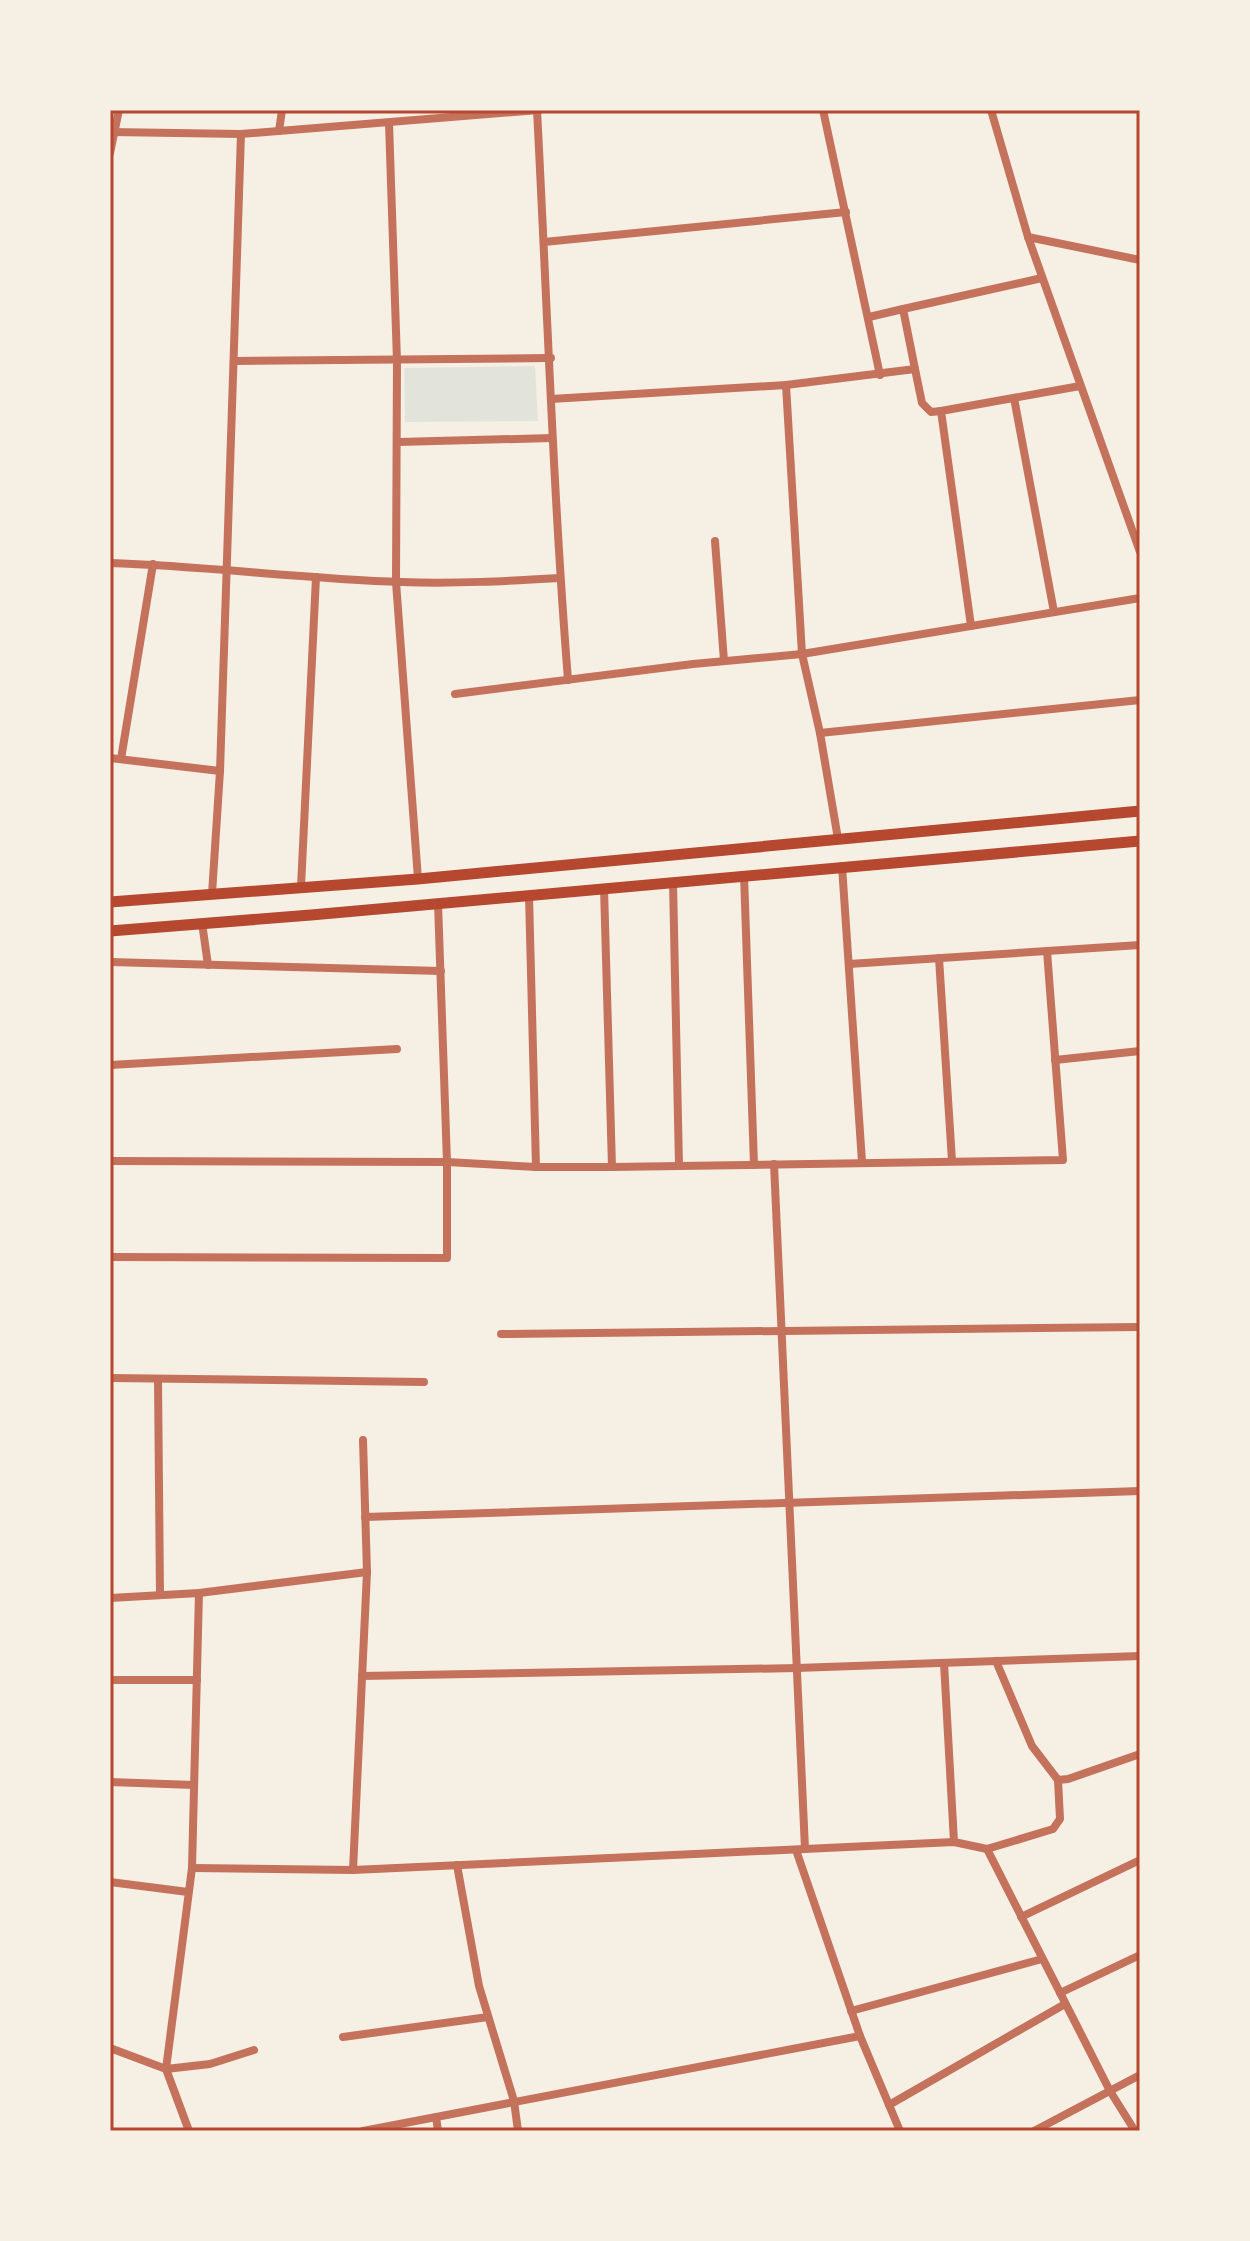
<svg xmlns="http://www.w3.org/2000/svg" width="1250" height="2241" font-family="Cabin,sans-serif">
<rect width="100%" height="100%" fill="#f6efe4"/>
<polygon fill="#e2e4dc" points="535,366 538,421 405,422 404,368"/>
<g fill="none" stroke-linecap="round" stroke-linejoin="round">
<g stroke="#c5725c" stroke-width="8">
<path d="M537 110C547 300 553 490 568 680"/>
<polyline points="823,110 880,375"/>
<polyline points="991,110 1028,237 1140,552"/>
<polyline points="389,123 397,361 396,582 418,879"/>
<polyline points="279,131 282,110"/>
<polyline points="110,132 241,134 539,110"/>
<polyline points="110,153 119,110"/>
<polyline points="1028,237 1140,260"/>
<polyline points="544,242 846,212"/>
<polyline points="869,317 903,309"/>
<polyline points="235,361 551,358"/>
<polyline points="915,369 922,403 931,412 941,411"/>
<polyline points="786,385 802,654 820,733 838,839"/>
<polyline points="1014,398 1054,612"/>
<polyline points="551,399 786,385 915,369 903,309 1042,278"/>
<polyline points="398,442 552,438"/>
<polyline points="715,541 724,661"/>
<path d="M110 563C207 566 304 579 402 582 454 584 507 581 560 578"/>
<polyline points="971,626 941,411 1080,386"/>
<polyline points="455,694 693,664 802,654 1140,598"/>
<polyline points="820,733 1140,700"/>
<polyline points="110,758 220,771"/>
<polyline points="121,759 153,564"/>
<polyline points="842,866 862,1162"/>
<polyline points="744,875 754,1165"/>
<polyline points="673,882 679,1166"/>
<polyline points="301,887 316,577"/>
<polyline points="604,888 612,1167"/>
<polyline points="212,894 220,771 241,134"/>
<polyline points="529,895 536,1167"/>
<polyline points="202,923 208,965"/>
<polyline points="939,958 952,1161"/>
<polyline points="110,962 441,971"/>
<polyline points="849,964 1140,945"/>
<polyline points="1055,1060 1140,1051"/>
<polyline points="110,1065 397,1049"/>
<polyline points="110,1161 447,1162 536,1167 612,1167 1063,1160 1047,951"/>
<polyline points="774,1164 805,1849"/>
<polyline points="110,1257 447,1258 447,1162 438,903"/>
<polyline points="501,1334 1140,1327"/>
<polyline points="110,1378 424,1382"/>
<polyline points="158,1379 160,1595"/>
<polyline points="365,1517 1140,1491"/>
<polyline points="110,1598 199,1593 367,1572"/>
<polyline points="996,1661 1032,1746 1058,1780"/>
<polyline points="944,1663 954,1842"/>
<polyline points="362,1676 797,1668 1140,1656"/>
<polyline points="110,1680 197,1680"/>
<polyline points="110,1782 194,1785"/>
<polyline points="987,1849 1110,2091 1135,2131"/>
<polyline points="796,1850 860,2036 900,2131"/>
<polyline points="457,1865 479,1986 514,2101 518,2131"/>
<polyline points="192,1868 353,1870 954,1842 987,1849 1053,1829 1060,1819 1058,1780 1068,1779 1140,1754"/>
<polyline points="353,1870 367,1572 363,1440"/>
<polyline points="110,1882 188,1892"/>
<polyline points="1021,1917 1140,1860"/>
<polyline points="1060,1993 1140,1955"/>
<polyline points="851,2011 1042,1959"/>
<polyline points="343,2037 488,2017"/>
<polyline points="110,2048 166,2069 210,2064 254,2050"/>
<polyline points="166,2069 192,1868 199,1593"/>
<polyline points="166,2069 189,2131"/>
<polyline points="889,2105 1065,2004"/>
<polyline points="436,2117 438,2131"/>
<polyline points="363,2131 860,2036"/>
<polyline points="1034,2131 1140,2075"/>
</g>
<g stroke="#b5482f" stroke-width="11">
<polyline points="110,902 418,879 1140,811"/>
<polyline points="110,931 311,915 1140,841"/>
</g>
</g>
<rect width="1250" height="2241" fill="none" stroke="#f6efe4" stroke-width="224"/>
<rect x="112" y="112" width="1026" height="2017" fill="none" stroke="#b5482f" stroke-width="3"/>
</svg>
